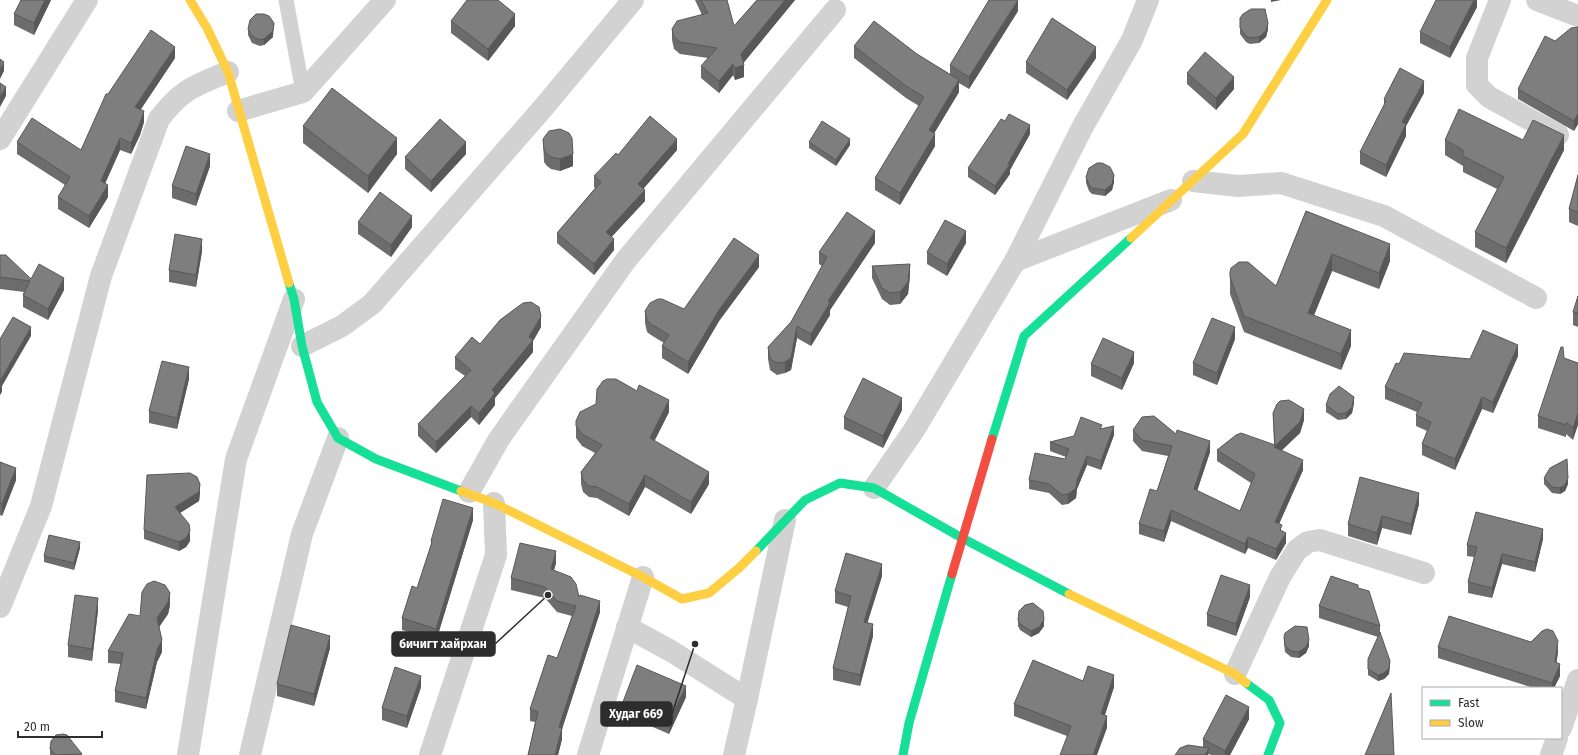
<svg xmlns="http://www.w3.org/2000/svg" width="1578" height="755" font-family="'Fira Sans',sans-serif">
<rect width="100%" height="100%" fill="#fff"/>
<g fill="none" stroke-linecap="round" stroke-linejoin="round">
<polyline stroke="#d2d2d2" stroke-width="15" points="286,0 303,92"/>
<g stroke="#d2d2d2" stroke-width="22">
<polyline points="1500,0 1477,58 1477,85 1489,97 1558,135"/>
<polyline points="1537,0 1578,16"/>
<polyline points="238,111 303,92 385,0"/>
<polyline points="0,139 87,0"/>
<polyline points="1193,181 1238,186 1281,183 1384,216 1536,298"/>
<polyline points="1015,261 1171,200"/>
<polyline points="302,346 342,326 372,304 543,108 633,0"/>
<polyline points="874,488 914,430 1015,261 1082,128 1132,40 1148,0"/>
<polyline points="469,492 499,439 626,260 835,10"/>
<path d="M0 607 41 506 101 276 159 119C182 89 194 86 228 72"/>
<polyline points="627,627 671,651 747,699 734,755"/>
<polyline points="1235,674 1280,577 1297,550 1308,542 1320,540 1424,573"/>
<polyline points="747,699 785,520"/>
<polyline points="1561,728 1578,680"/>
<polyline points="188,755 236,459 294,299"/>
<polyline points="250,755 302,534 338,438"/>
<polyline points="430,755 496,555 494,503"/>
<polyline points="588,755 643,577"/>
<polyline points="1551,755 1557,738"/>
</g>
<g stroke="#16e098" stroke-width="9">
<polyline points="289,283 294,299 302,346 317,402 338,438 376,459 461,491"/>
<polyline points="992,439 1024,336 1131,238"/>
<polyline points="756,551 805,500 840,483 874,488 962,538 1069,594"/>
<polyline points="1246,683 1269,700 1280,723 1268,755"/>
<polyline points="903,755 909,723 952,574"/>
</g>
<g stroke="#ffcf43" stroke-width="9">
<polyline points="190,0 207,28 228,72 289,283"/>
<polyline points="1131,238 1243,134 1327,0"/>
<polyline points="461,491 494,503 643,577 682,599 709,593 739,568 756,551"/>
<polyline points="1069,594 1235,674 1246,683"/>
</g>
<polyline stroke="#f24e42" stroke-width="9" points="952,574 992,439"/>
</g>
<g fill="#6c6c6c">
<polygon points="51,0 34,35 14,25 14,14"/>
<polygon points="695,0 727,0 734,26 757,0 795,0 743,63 744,77 735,80 733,75 719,93 701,78 701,66 708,58 680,54 674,49 672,40 672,29 702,15"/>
<polygon points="1477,0 1477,7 1450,58 1420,43 1420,32"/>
<polygon points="1018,11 969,89 959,83 959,92 934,133 935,146 900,205 875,190 875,178 919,106 906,98 854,58 854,46 917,54 950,74 950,65"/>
<polygon points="451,21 515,26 488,61 451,33"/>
<polygon points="1578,27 1578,124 1574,131 1518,99 1518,89 1555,41"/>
<polygon points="1240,28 1268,29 1266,37 1259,43 1250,44 1246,42 1240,34"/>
<polygon points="248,29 273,37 264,45 260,46 252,43 248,35"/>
<polygon points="175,58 141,109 144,122 140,135 131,154 120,150 105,183 108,197 89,228 58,209 58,197 65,185 17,154 17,142 81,150 108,94"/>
<polygon points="1096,58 1067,100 1026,73 1026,62"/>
<polygon points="1187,73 1234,89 1216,110 1187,84"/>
<polygon points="1424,93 1406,126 1406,136 1386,177 1360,164 1360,152 1384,106 1384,99"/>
<polygon points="303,126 397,154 368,193 303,143"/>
<polygon points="1030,134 1010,170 1010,174 995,195 968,177 968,168"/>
<polygon points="543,139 573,166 560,171 551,169 547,166 544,162"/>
<polygon points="1445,140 1523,140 1564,150 1506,263 1475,247 1475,232 1497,189 1463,172 1463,166 1445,155"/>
<polygon points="809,142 850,145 836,166 809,148"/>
<polygon points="677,150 643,189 645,201 611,237 614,250 594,275 557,243 557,233 595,188 594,187 594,176 618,155"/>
<polygon points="466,154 431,192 405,169 405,157"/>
<polygon points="210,166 196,206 172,198 172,186"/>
<polygon points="1578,175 1578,226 1569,222 1569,209"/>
<polygon points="1086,177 1114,182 1112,190 1105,196 1092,194 1089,191 1086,183"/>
<polygon points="1306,211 1390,261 1379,289 1332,271 1314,315 1351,346 1341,370 1244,332 1230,294 1230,272 1276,286"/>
<polygon points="358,222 412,227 391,257 358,234"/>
<polygon points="875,243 830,310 830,315 811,346 797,338 791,370 785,373 777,375 770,370 768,359 768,347 791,322 822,266 819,264 819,252"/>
<polygon points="966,243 947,276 927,264 927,252"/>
<polygon points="202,251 196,287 169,282 169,270"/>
<polygon points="0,255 31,279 64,290 48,320 23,307 23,295 24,292 0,289"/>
<polygon points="872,266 910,275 908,294 900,304 890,305 882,299 872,278"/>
<polygon points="759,267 719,321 688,374 662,358 662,346 664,343 651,335 647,332 645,323 645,311 684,309"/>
<polygon points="1578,296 1578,327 1573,325 1573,312"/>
<polygon points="541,327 533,341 533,352 495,398 495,405 479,425 471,417 436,453 418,436 418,424 465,376 455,369 455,357 480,344"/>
<polygon points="1235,339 1217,385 1193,375 1193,363"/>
<polygon points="1518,356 1493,413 1482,409 1455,470 1422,455 1422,444 1427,431 1416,426 1416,415 1417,412 1385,399 1385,387 1399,364 1470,359"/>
<polygon points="1564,358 1578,363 1573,440 1566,434 1566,437 1538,428 1538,416"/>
<polygon points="1134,363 1122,390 1091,376 1091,364"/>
<polygon points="189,379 177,429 149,423 149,411"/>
<polygon points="1354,403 1352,413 1346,419 1338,420 1326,412 1326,405"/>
<polygon points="596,404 669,412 654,441 709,484 691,514 645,487 629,516 597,498 589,497 583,492 581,484 581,472 595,453 582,446 576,438 576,421"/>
<polygon points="902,410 883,448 844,429 844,417"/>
<polygon points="1273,413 1304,420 1300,433 1281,450 1303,470 1279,524 1286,543 1276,560 1248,548 1245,554 1171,521 1164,542 1139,534 1139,524 1157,491 1168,456 1142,451 1133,441 1133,430 1176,434 1210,452 1197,491 1240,511 1251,483 1217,461 1217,450 1274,444"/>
<polygon points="1102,429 1114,435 1101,470 1087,465 1077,489 1076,498 1068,504 1062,505 1049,493 1029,489 1029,480 1065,459 1066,457 1050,451 1050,442"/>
<polygon points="0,462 16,480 2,516 0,515"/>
<polygon points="1544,478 1568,484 1565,491 1560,494 1552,493 1544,484"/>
<polygon points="200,493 199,501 180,513 190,541 186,547 179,551 144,539 144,530"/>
<polygon points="1419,504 1411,535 1382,528 1377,545 1348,536 1348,524"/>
<polygon points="473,520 436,641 402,630 402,618 417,588 431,547 431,541"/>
<polygon points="1543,539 1535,572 1502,564 1492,598 1468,593 1468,582 1474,557 1467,556 1467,545"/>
<polygon points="80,548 74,570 44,562 44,556"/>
<polygon points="556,563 554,570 579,597 600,612 562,729 562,739 558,755 528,755 535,722 530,721 530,709 557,658 572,616 557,612 545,598 511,590 511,578"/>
<polygon points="882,576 867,623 873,636 860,686 833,680 833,668 848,607 835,603 835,591"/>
<polygon points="1358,588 1380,626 1380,633 1390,667 1389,674 1384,679 1378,681 1368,675 1368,659 1378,637 1319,618 1319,606"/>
<polygon points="1250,597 1236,636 1207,626 1207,614"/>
<polygon points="170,605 168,614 159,627 162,652 157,662 146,709 115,702 115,691 121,664 108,663 108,651 140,616"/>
<polygon points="98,610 92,661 68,657 68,645"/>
<polygon points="1018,620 1044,626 1039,633 1031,637 1020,630 1018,626"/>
<polygon points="1284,637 1309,646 1306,653 1299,658 1291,657 1285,652 1284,643"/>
<polygon points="1531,642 1558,652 1556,663 1560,676 1554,688 1534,688 1438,658 1438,647"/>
<polygon points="330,648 314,706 277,696 277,684"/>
<polygon points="1083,681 1114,687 1105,715 1107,728 1067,736 1014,716 1014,704"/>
<polygon points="421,687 407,728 382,720 382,708"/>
<polygon points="686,697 669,734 623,714 623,702"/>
<polygon points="1249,719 1230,755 1211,755 1209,754 1208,755 1175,755 1203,747 1203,739"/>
<polygon points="50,749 82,754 82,755 50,755"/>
</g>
<g fill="#585858">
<polygon points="45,0 51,0 34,35 34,23"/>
<polygon points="785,0 795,0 741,66 744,65 744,77 735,80 735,68 741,54"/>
<polygon points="1018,0 1018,11 969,89 969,77"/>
<polygon points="1271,0 1281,0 1271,2"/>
<polygon points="1474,0 1477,0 1477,7 1450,58 1450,47"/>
<polygon points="515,14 515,26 488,61 488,49"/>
<polygon points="274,23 273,37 264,45 264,39"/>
<polygon points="1268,23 1268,29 1266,37 1259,43 1259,37"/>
<polygon points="175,47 175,58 135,118 135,107"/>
<polygon points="1096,47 1096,58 1067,100 1067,90"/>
<polygon points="4,62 4,71 0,79 0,70"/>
<polygon points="733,64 733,75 719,93 719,81"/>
<polygon points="1234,77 1234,89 1216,110 1216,98"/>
<polygon points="959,80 959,92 929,142 929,130"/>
<polygon points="1424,81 1424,93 1406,126 1406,136 1386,177 1386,165 1402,122"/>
<polygon points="6,87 6,96 0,107 0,97"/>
<polygon points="144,111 144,122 140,135 131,154 131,143"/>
<polygon points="1578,114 1578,124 1574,131 1574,121"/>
<polygon points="1030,125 1030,134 1010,170 1010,174 995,195 995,186"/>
<polygon points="935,134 935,146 900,205 900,193"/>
<polygon points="1564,135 1564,150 1506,263 1506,248"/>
<polygon points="120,138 120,150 101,193 101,181"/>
<polygon points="397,138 397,154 368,193 368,176"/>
<polygon points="677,139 677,150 638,195 638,184"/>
<polygon points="850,139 850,145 836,166 836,160"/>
<polygon points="466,142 466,154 431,192 431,181"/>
<polygon points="210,154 210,166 196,206 196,194"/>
<polygon points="573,154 573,166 560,171 560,159"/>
<polygon points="1114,175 1114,182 1112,190 1105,196 1105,190"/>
<polygon points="108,185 108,197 89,228 89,216"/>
<polygon points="645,190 645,201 606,243 606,232"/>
<polygon points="412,216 412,227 391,257 391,245"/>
<polygon points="875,231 875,243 830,310 830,315 811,346 811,334 828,301"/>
<polygon points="966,231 966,243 947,276 947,264"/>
<polygon points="202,239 202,251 196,287 196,275"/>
<polygon points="614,239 614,250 594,275 594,264"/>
<polygon points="1390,244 1390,261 1379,289 1379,273"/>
<polygon points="1332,254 1332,271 1308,330 1308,313"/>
<polygon points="759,255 759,267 719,321 688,374 688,362 719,310"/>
<polygon points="910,264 910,275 908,294 900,304 900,292"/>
<polygon points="64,278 64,290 48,320 48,309"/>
<polygon points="541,316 541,327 533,341 533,352 495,398 495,405 479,425 479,413 492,390 529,337"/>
<polygon points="797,326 797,338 791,370 785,373 785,362"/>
<polygon points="31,327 31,336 2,386 2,392 0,395 0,381"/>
<polygon points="1235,327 1235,339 1217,385 1217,373"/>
<polygon points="1351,330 1351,346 1341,370 1341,354"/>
<polygon points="1518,345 1518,356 1493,413 1493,402"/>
<polygon points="1134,352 1134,363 1122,390 1122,378"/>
<polygon points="189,367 189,379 177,429 177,418"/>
<polygon points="1354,397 1354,403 1352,413 1346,419 1346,413"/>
<polygon points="1482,397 1482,409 1455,470 1455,459"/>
<polygon points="902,398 902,410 883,448 883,436"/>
<polygon points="669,400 669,412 650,450 650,438"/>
<polygon points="471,406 471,417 436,453 436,442"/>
<polygon points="1304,409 1304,420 1300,433 1274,458 1274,447"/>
<polygon points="1578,413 1578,425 1573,440 1573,428"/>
<polygon points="1114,426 1114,435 1101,470 1101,461"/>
<polygon points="1210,441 1210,452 1194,500 1194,489"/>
<polygon points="1087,456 1087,465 1077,489 1076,498 1068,504 1068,494 1077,480"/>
<polygon points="1303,460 1303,470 1275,533 1275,522"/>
<polygon points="16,468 16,480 2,516 2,504"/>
<polygon points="709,472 709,484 691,514 691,502"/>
<polygon points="645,475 645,487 629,516 629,504"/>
<polygon points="1568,478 1568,484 1565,491 1560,494 1560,488"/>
<polygon points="200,484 200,493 199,501 175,516 175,507"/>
<polygon points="1419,493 1419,504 1411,535 1411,524"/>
<polygon points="473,508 473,520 436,641 436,629"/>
<polygon points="1171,510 1171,521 1164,542 1164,531"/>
<polygon points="1382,516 1382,528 1377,545 1377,533"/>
<polygon points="1543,529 1543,539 1535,572 1535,562"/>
<polygon points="190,531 190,541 186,547 179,551 179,542"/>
<polygon points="1286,533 1286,543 1276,560 1276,549"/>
<polygon points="1248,537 1248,548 1245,554 1245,544"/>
<polygon points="80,542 80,548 74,570 74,563"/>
<polygon points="556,551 556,563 551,580 551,569"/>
<polygon points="1502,554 1502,564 1492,598 1492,588"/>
<polygon points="882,564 882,576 864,634 864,622"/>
<polygon points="1250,585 1250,597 1236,636 1236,624"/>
<polygon points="170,593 170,605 168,614 157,630 157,618"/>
<polygon points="98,598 98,610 92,661 92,649"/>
<polygon points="600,601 600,612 562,729 562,739 558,755 555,755 559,727"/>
<polygon points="1044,620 1044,626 1039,633 1031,637 1031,631"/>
<polygon points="873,624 873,636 860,686 860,675"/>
<polygon points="330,636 330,648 314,706 314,694"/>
<polygon points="162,640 162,652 157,662 146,709 146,698 157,650"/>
<polygon points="1309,640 1309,646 1306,653 1299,658 1299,652"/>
<polygon points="1558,641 1558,652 1555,673 1555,662"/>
<polygon points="1390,661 1389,674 1384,679 1378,681 1378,675"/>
<polygon points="1560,664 1560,676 1554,688 1552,688 1552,683"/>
<polygon points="1114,675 1114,687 1101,726 1101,714"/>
<polygon points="421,676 421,687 407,728 407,716"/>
<polygon points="686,686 686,697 669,734 669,722"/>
<polygon points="1249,707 1249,719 1230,755 1225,755 1225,751"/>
<polygon points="1107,716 1107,728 1097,755 1093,755"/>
<polygon points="1209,748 1208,755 1205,755"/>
</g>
<g fill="#7e7e7e" stroke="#585858">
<polygon points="21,0 45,0 34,23 14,14"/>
<polygon points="467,0 498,0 515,14 488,49 451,21"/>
<polygon points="701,0 727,0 734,26 757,0 785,0 741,54 744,65 735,68 733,64 719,81 701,66 717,48 680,42 674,37 672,29 677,21 708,13"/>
<polygon points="989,0 1018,0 969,77 950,65"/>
<polygon points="1436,0 1474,0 1450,47 1420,32"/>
<polygon points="1251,9 1265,9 1268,23 1266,31 1259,37 1250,38 1246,36 1240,28 1240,18 1243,14"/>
<polygon points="256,14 264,14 269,16 274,23 273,31 264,39 260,40 252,36 248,29 250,20"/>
<polygon points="1052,18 1096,47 1067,90 1026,62"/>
<polygon points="874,21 917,54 959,80 929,130 935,134 900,193 875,178 924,97 906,86 854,46"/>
<polygon points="1578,27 1578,114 1574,121 1518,89 1545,36 1555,41 1571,28"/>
<polygon points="151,30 175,47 135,107 144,111 140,123 131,143 120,138 101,181 108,185 89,216 58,197 70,177 17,142 32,118 81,150 106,94 108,94"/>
<polygon points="1205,52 1234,77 1216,98 1187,73"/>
<polygon points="0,59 4,62 0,70"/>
<polygon points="1400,68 1424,81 1402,122 1406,124 1386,165 1360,152 1386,101 1384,99"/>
<polygon points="0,83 6,87 0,97"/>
<polygon points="332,88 397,138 368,176 303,126"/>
<polygon points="1459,109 1523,140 1533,120 1564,135 1506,248 1475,232 1504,177 1463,156 1463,150 1445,140"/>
<polygon points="1009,114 1030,125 1008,164 1010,164 995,186 968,168 1001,119 1005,121"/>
<polygon points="650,116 677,139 638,184 645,190 606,232 614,239 594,264 557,233 601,182 594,176 616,153 618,155"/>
<polygon points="440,119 466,142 431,181 405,157"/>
<polygon points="822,121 850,139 836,160 809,142"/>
<polygon points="560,129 569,133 572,138 573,154 560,159 551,157 547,154 544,150 543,139 549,131"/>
<polygon points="186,146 210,154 196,194 172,186"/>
<polygon points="1097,163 1102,163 1110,167 1114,175 1112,184 1105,190 1092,188 1089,185 1086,177 1089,168"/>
<polygon points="1578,175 1578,212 1569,209"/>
<polygon points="380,192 412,216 391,245 358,222"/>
<polygon points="1306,211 1390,244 1379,273 1332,254 1308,313 1351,330 1341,354 1244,316 1230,277 1230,272 1231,268 1239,262 1248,262 1276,286"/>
<polygon points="847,212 875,231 828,301 830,303 811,334 797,326 791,358 785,362 777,363 770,359 768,347 791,322 827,257 819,252"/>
<polygon points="945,220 966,231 947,264 927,252"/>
<polygon points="175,234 202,239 196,275 169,270"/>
<polygon points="734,238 759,255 719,310 688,362 662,346 669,335 651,324 647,320 645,311 650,303 658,299 662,299 684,309"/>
<polygon points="0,255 6,255 31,279 39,264 64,278 48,309 23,295 30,281 0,277"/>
<polygon points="910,264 908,282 900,292 890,293 882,288 872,266"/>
<polygon points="1578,296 1578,313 1573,312"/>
<polygon points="531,302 539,307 541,316 529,337 533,340 492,390 495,393 479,413 471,406 436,442 418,424 471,370 455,357 472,337 480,344 500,320 523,303"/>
<polygon points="13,317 31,327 0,381 0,339"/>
<polygon points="1212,318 1235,327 1217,373 1193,363"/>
<polygon points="1483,330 1518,345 1493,402 1482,397 1455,459 1422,444 1431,422 1416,415 1422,403 1385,387 1396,363 1399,364 1404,353 1470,359"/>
<polygon points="1103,338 1134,352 1122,378 1091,364"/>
<polygon points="1561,347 1563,347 1564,358 1578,363 1578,413 1573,428 1566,422 1566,425 1538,416"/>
<polygon points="162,361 189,367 177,418 149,411"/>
<polygon points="863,378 902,398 883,436 844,417"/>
<polygon points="607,379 616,379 637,391 639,385 669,400 650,438 709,472 691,502 645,475 629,504 597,487 589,486 583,480 581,472 602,445 582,434 576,426 576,421 580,412 596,404 597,389 603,381"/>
<polygon points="1339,386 1354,397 1352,407 1346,413 1338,414 1326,405 1330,394"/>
<polygon points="1289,400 1304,409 1300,422 1274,447 1303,460 1275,522 1282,525 1280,530 1286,533 1276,549 1248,537 1245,544 1171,510 1164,531 1139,524 1150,489 1157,491 1172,446 1142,440 1133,430 1142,417 1154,416 1176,434 1177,430 1210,441 1194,489 1240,511 1255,474 1217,450 1236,435 1241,433 1275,445 1273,413 1277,404 1280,401"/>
<polygon points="1081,417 1102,425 1100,429 1114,426 1101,461 1087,456 1077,480 1076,488 1068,494 1062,495 1049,484 1029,480 1035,453 1065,459 1069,449 1050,442 1074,436"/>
<polygon points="1567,459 1568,478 1565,485 1560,488 1552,487 1544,478 1550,468"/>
<polygon points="0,462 16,468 2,504 0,503"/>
<polygon points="190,473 197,477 200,484 199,492 175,507 189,524 190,531 186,538 179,542 144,530 147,475"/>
<polygon points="1360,477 1419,493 1411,524 1382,516 1377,533 1348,524"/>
<polygon points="443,499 473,508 436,629 402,618 412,586 417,588 432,542 431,541"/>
<polygon points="1476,512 1543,529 1535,562 1502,554 1492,588 1468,582 1477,547 1467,545"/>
<polygon points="49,535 80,542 74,563 44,556"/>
<polygon points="520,543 556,551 551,569 571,577 576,584 579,597 580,595 600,601 559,727 562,728 555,755 528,755 538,712 530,709 548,655 557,658 576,606 557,601 545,587 511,578"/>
<polygon points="846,553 882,564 864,622 873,624 860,675 833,668 851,596 835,591"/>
<polygon points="1221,575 1250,585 1236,624 1207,614"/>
<polygon points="1331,576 1358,585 1358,588 1369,591 1380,626 1319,606"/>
<polygon points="154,581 165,585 170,593 168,602 157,618 162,640 157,650 146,698 115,691 123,653 108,651 129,614 140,616 142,592 147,584"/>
<polygon points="75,595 98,598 92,649 68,645"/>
<polygon points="1033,603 1043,611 1044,620 1039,627 1031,631 1020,624 1018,620 1019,611 1025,605"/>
<polygon points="1449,616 1531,642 1542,631 1547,629 1553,631 1558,641 1555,662 1560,664 1552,683 1438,647"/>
<polygon points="291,625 330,636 314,694 277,684"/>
<polygon points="1295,626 1307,627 1309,640 1306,647 1299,652 1291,651 1285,646 1284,637 1285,633"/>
<polygon points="1380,632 1390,661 1389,668 1384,673 1378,675 1368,669 1368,659"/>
<polygon points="1033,660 1083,681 1088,666 1114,675 1101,714 1107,716 1093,755 1060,755 1071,726 1014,704"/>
<polygon points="637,665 686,686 669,722 623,702"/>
<polygon points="395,667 421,676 407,716 382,708"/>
<polygon points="1391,693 1394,755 1365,755"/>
<polygon points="1226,695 1249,707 1225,751 1203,739"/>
<polygon points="63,734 67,735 82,754 56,755 50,749 51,741 56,735"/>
<polygon points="1188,745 1209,748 1205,755 1175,755 1180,748"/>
</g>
<path fill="none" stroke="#2d2d2d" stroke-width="1.5" d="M548 595L495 644M695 644L672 714"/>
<g fill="#2d2d2d" stroke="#fff" stroke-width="1.5">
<circle cx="548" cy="595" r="4"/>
<circle cx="695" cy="644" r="4"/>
</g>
<g fill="#2d2d2d" stroke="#2d2d2d" stroke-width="1.5">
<rect x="392" y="632" width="103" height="24" rx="4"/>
<rect x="601" y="702" width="71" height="24" rx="4"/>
</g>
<g font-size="12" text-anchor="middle" font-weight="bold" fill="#fff">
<text x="443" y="648">бичигт хайрхан</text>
<text x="636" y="718">Худаг 669</text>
</g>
<rect x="1422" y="687" width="140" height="52" fill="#ffffff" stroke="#ababab"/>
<rect x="1430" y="700" width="20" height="6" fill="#16e098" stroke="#ababab"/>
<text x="1458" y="707" font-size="12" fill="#2d2d2d">Fast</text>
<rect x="1430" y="720" width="20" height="6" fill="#ffcf43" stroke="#ababab"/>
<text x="1458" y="727" font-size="12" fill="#2d2d2d">Slow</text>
<path d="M18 731v6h84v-6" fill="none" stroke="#2d2d2d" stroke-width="2"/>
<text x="24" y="731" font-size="12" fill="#2d2d2d" stroke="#ffffff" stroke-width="3" paint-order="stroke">20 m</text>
</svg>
